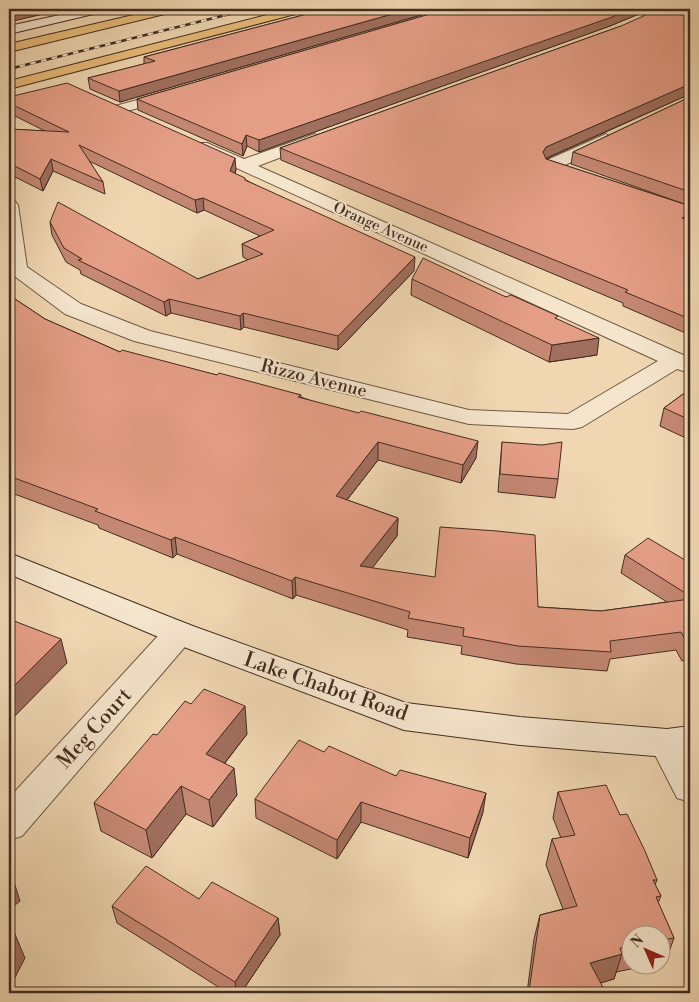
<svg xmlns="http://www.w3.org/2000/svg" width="699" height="1002" font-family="'Libre Bodoni',serif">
<rect width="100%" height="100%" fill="#f0d7b2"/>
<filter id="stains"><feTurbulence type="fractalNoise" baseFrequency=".004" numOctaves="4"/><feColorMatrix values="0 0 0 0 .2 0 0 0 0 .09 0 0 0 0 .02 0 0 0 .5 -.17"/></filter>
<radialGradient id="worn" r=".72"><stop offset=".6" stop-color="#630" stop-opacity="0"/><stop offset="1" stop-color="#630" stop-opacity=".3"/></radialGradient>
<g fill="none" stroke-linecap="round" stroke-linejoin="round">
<g stroke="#6e5845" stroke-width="2">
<g id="street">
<polygon points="174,90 179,91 181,94 179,97 120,113 113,109 115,106"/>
<polygon points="315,134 323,139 321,142 258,166 690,358 690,373 677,369 582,427 573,429 469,424 134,341 65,314 9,272 9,200 15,201 18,205 27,267 81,304 150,331 469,410 568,414 658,361 195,149 193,146 195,143 207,143 244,159"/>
<polygon points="606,134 614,139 612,142 557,169 545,169 543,165 545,161"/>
<polygon points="179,621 190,625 195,633 190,641 22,836 9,840 9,798 168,625"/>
<polygon points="667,729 679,733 690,753 690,802 677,798 649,743 655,733"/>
</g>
</g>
<g stroke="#432d21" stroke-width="2">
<g id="secondary">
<polygon points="87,9 108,9 106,11 9,34 9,26"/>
<polygon points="9,553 190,625 406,703 520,717 667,729 690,726 690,754 667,757 520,745 404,730 168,641 9,574"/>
</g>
</g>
<g stroke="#432d21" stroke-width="2">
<g id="highway">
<polygon points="159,9 179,9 177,11 9,52 9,44"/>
<polygon points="290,9 309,9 307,11 9,89 9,81"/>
</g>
</g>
<use href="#street" fill="#f5e5cd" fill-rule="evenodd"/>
<use href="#secondary" fill="#f5e5cd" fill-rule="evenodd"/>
<use href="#highway" fill="#e8bc79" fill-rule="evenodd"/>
<g stroke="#432d21" stroke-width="2.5">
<polyline id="rail" points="9,69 250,9"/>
</g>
<use href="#rail" stroke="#f5e5cd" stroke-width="2" stroke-dasharray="5.5" stroke-linecap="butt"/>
</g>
<g fill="#c58873" stroke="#432d21">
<polygon points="326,9 442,9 120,102 90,89 88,78 144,64 144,57"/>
<polygon points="447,9 651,9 610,26 259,152 247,146 243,156 138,110 137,99"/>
<polygon points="621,26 690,94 546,159 690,206 690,335 623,306 623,303 281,160 280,148"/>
<polygon points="9,97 236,170 235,174 246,180 414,271 338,350 244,327 241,330 171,313 166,316 81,274 80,270 66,262 52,235 50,222 198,279 248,260 243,257 242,244 260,236 204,210 197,213 89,161 103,182 105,194 53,171 43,191 11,175 9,175 9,129 45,131 9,113"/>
<polygon points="690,97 690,206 571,164 573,152"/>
<polygon points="412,279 506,297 557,319 597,355 549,362 411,295"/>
<polygon points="9,295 45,319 120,352 301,395 301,397 476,458 461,483 378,460 347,500 398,518 397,536 372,568 538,607 601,611 667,602 621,573 625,555 690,563 690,659 682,661 676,650 610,659 607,671 516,664 461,654 462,646 407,637 408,630 296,595 293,599 177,554 173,558 99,528 98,525 9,492"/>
<polygon points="690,389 690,440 660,426 664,408"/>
<polygon points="502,442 558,479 555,498 498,492"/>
<polygon points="247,734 225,763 237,795 213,827 186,814 152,858 101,831 94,803 157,735"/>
<polygon points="324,752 396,776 483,812 468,858 361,822 337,859 256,818 255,799"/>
<polygon points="558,792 620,815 657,880 655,885 661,896 658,903 674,938 665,963 662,963 662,934 632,934 632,964 655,964 616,972 614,979 600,983 606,993 527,993 534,939 540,915 563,909 546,865 552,839 561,838 553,818"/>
<polygon points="199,899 278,918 280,935 241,993 228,993 117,923 112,906"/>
</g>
<g fill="#a06f5e" stroke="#432d21">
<polygon points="25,9 65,9 9,22 9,12"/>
<polygon points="410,9 442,9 120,102 119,91"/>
<polygon points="630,9 651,9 610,26 259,152 259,140"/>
<polygon points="690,84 690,94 544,159 543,152 546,147"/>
<polygon points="246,135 247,146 243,156 242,144"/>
<polygon points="235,158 236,170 231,183 230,171"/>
<polygon points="51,159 53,171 43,191 40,179"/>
<polygon points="203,198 204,210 197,213 195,200"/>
<polygon points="690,213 690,224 682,218"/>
<polygon points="415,257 414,271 338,350 338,336"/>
<polygon points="169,299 171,313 166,316 164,302"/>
<polygon points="243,313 244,327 241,330 240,316"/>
<polygon points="599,338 597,355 549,362 552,345"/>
<polygon points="478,441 476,458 461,483 463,465"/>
<polygon points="378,442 378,460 336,514 336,496"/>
<polygon points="398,518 397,536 360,584 360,566"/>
<polygon points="175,537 177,554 173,558 171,540"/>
<polygon points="295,577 296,595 293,599 292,581"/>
<polygon points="61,639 67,663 10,721 11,725 9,727 9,691"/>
<polygon points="245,706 247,734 210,782 206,754"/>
<polygon points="234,768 237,795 213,827 209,800"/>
<polygon points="181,786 186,814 152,858 146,830"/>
<polygon points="486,793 483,812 468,858 470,838"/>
<polygon points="361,802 361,822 337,859 337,840"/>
<polygon points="14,882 20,901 9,910 9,886"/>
<polygon points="278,918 280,935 241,993 236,993 235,982"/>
<polygon points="14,932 25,958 9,989 9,942"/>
<polygon points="622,954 614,979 583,988 590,963"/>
</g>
<g fill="#e59e86" stroke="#432d21">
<polygon points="9,9 25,9 9,12"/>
<polygon points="326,9 410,9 119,91 88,78 155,61 144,57"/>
<polygon points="447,9 630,9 612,17 259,140 246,135 242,144 137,99"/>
<polygon points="659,9 690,9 690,84 546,147 543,152 546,159 690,206 690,213 682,218 690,221 690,319 625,292 628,290 280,148 621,26"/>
<polygon points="67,83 235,158 230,171 245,178 245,180 415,257 338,336 243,313 240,316 169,299 164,302 78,260 82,259 64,248 50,222 58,202 198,279 263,254 242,244 274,230 203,198 195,200 79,145 103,182 51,159 40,179 9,163 9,129 69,132 9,103 9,97"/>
<polygon points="690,97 690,192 573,152"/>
<polygon points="423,258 506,297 511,295 558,316 555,318 599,338 552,345 412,279"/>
<polygon points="9,295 45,319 120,352 122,350 217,375 219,373 301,395 298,397 359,413 361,411 478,441 463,465 378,442 336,496 398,518 360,566 435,577 440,527 497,531 535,535 538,607 601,611 690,599 690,642 687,642 681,632 610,641 611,652 518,646 463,636 464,628 408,618 410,612 295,577 292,581 175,537 171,540 95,511 98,509 9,476"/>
<polygon points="690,389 690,420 664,408"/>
<polygon points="502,442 542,445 562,442 558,479 500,474"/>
<polygon points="648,538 690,563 690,596 625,555"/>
<polygon points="9,619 61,639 9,691"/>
<polygon points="204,689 245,706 206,754 234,768 209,800 181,786 146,830 94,803 153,734 157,735 185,701 191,704"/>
<polygon points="299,740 324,752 329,746 396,776 400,770 486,793 470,838 361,802 337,840 255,799"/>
<polygon points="606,785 620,815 627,814 645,851 657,880 653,880 661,896 656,897 674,938 662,940 662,934 632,934 632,946 620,948 622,954 590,963 606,993 530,993 529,991 540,915 577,906 552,839 575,835 558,792"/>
<polygon points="146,866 199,899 212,882 278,918 235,982 112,906"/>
<polygon points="9,877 14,882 9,886"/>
<polygon points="9,930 14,932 9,942"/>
<polygon points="690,984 690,993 679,993"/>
</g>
<g text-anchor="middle" stroke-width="4" stroke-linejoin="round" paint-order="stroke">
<g font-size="15" fill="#432d21" stroke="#f5e5cd">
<text transform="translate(381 227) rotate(24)" y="5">Orange Avenue</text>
</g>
<g font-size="18" fill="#432d21" stroke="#f5e5cd">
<text transform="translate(314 378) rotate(14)" y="6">Rizzo Avenue</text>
</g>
<g font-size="21" fill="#432d21" stroke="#f5e5cd">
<text transform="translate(326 686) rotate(19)" y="7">Lake Chabot Road</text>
<text transform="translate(94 728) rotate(-48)" y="7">Meg Court</text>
</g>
</g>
<rect width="699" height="1002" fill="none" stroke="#f0d7b2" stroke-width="30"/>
<rect x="10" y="10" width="679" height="982" fill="none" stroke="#432d21" stroke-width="2.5"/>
<rect x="15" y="15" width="669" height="972" fill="none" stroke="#432d21"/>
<g transform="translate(646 950) rotate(315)"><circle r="24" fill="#f5e5cd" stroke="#ae9b88"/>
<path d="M0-4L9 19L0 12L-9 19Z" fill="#8f2418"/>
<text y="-8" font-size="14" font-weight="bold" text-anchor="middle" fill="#432d21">N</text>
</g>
<rect width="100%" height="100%" filter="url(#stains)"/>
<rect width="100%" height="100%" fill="url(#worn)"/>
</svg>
